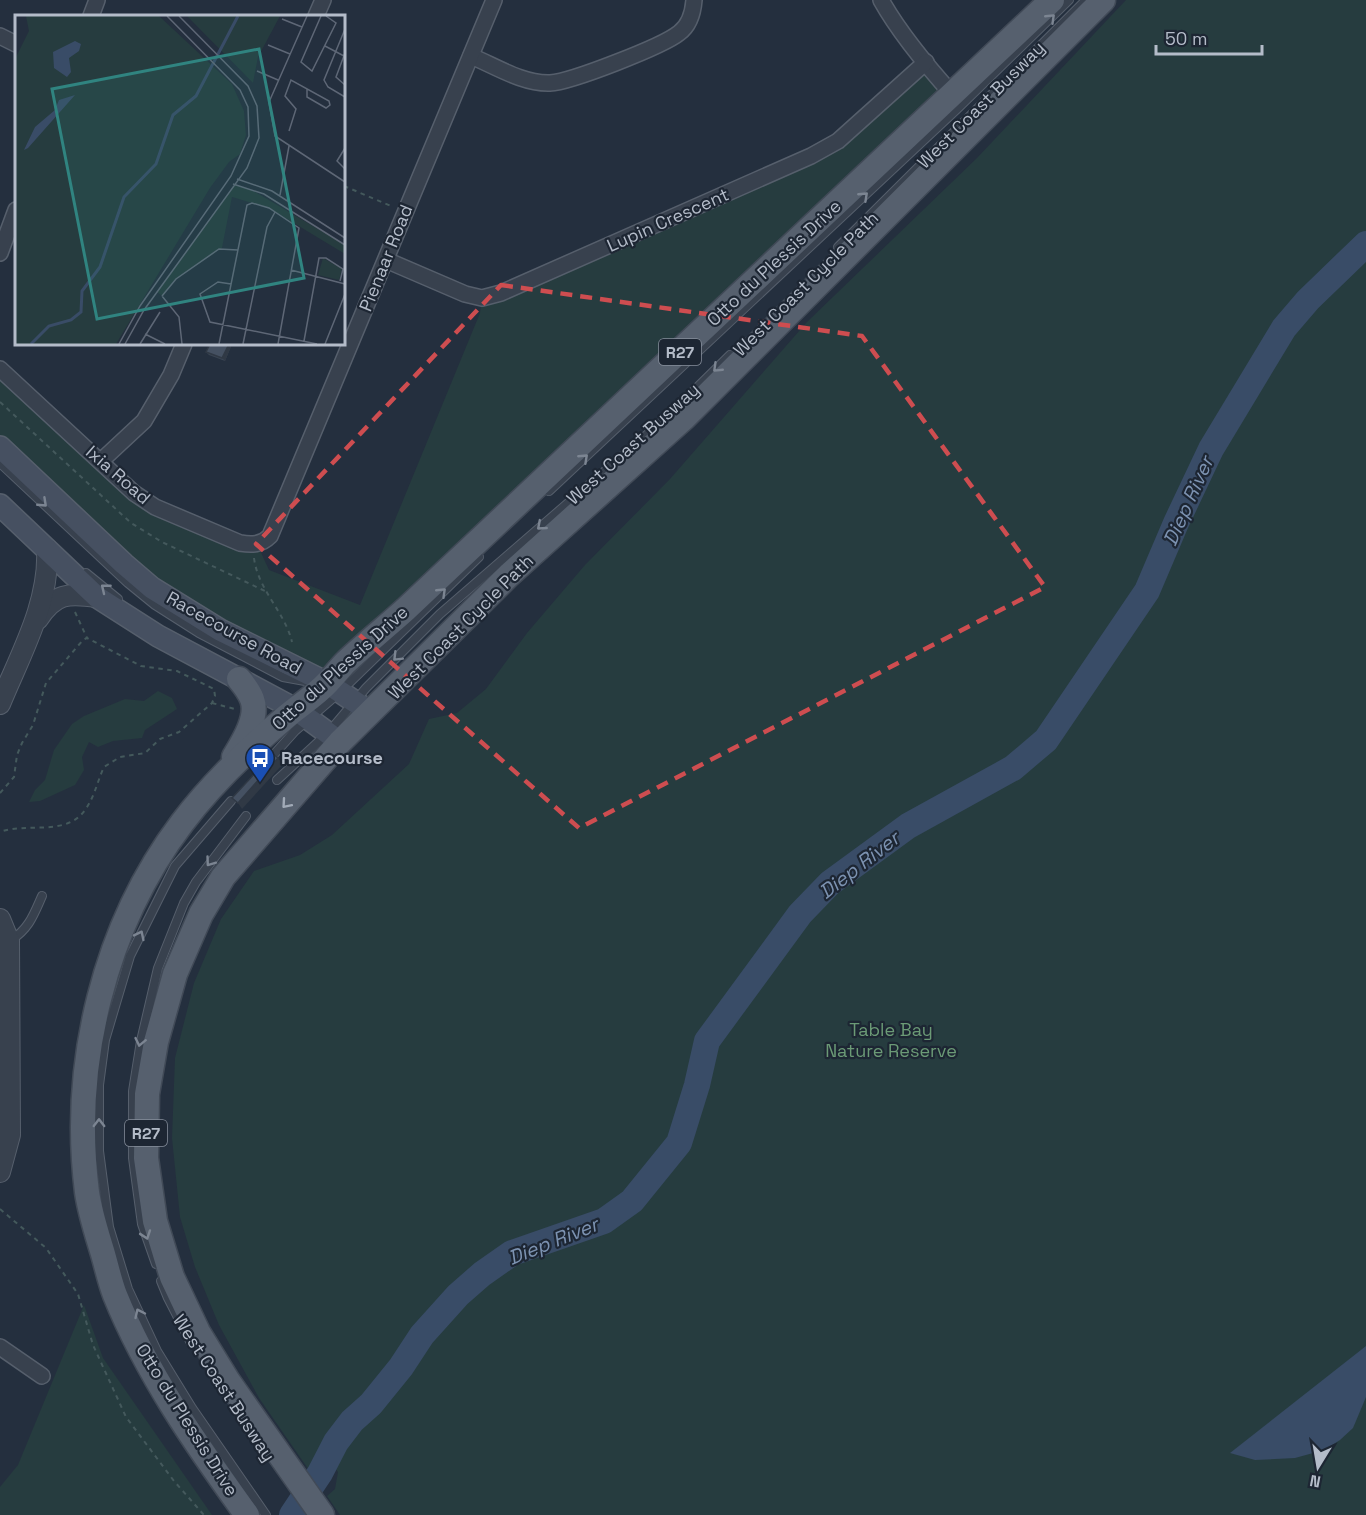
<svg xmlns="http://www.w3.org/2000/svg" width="1366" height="1515" font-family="'Space Grotesk',sans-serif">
<rect width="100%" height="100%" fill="#242f3e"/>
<g fill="#263c3f">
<polygon points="1126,0 1366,0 1366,1515 340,1515 327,1496 335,1489 338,1472 323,1450 311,1473 259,1398 219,1325 195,1267 180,1217 172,1138 175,1058 194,983 221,919 254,871 300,855 332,835 409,764 429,719 457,713 486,689 527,633 585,565 670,479 807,322 977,158"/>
<polygon points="926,62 953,95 327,683 179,606 0,447 0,369 134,493 257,544 269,570 360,605 480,313 482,298 811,156"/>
<polygon points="158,691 172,698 177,709 145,730 142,738 113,741 98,747 89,742 82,757 84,770 75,785 40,801 29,802 35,790 45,780 54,750 72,724 84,716 125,699 144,701"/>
<polygon points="84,1305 103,1358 212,1515 0,1515 0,1487 18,1465"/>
</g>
<polygon fill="#394c67" points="1366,1346 1366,1397 1353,1428 1340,1440 1324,1450 1295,1458 1255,1460 1230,1453"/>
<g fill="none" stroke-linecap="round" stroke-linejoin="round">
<polyline stroke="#394c67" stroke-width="26" points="292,1515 320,1473 336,1442 352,1421 371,1404 401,1367 422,1335 458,1295 482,1274 512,1253 604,1221 632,1201 679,1143 697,1085 707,1041 800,914 830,883 908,826 1013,768 1046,740 1147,591 1176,523 1211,449 1284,328 1308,300 1366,244"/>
<g stroke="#565f6c" stroke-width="10">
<g id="service">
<polyline points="1019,67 1086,0"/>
<polyline points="838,247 996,90"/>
<polyline points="0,463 128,583 155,605 199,633 283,677 305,681"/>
<polyline points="549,491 958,108 1069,0"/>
<polyline points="86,573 118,599"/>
<polyline points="268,761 295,731 340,692 479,557"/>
<polyline points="277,780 328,733 366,688 440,614 665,419 730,355"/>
<polyline points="231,801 175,866 130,956 105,1040 99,1085 99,1151 109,1227 128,1289 157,1351 192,1408 266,1515"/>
<path d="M11 940C29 929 34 914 42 896"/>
<polyline points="156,1264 142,1224 133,1158 133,1091 141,1041 158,968 184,903 196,882 246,816"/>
<polyline points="161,1281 168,1298 191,1343"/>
</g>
</g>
<g stroke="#565f6c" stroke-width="18">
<g id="minor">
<path d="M881 0C900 34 927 66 953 95"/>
<polyline points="91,16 97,0"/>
<polyline points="316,16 323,0"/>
<polyline points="0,36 16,44"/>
<path d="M471 56C495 66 523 84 550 83 571 82 663 46 679 33 690 25 693 13 694 0"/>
<polyline points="0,253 16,210"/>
<polyline points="386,260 465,294 482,298 501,293 811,156 838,141 926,62"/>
<path d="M0 369 134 493 155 507 240 543C252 545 261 545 270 536L494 0"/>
<polyline points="101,461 144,421 171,375 184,344"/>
<polyline points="0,1347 42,1376"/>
</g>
</g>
<g stroke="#565f6c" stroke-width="22">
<g id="tertiary">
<path d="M38 619C55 593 68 593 97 597"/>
<path d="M0 704C20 655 50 603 47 549"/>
<polyline points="0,919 9,941 10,1135 0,1172"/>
</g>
</g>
<g stroke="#565f6c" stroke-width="24">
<g id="secondary">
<polyline points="0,447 124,564 152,588 220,630 327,683 370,712"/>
<polyline points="0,505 97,597 158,636 295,709 340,742"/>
</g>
</g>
<g stroke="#414a57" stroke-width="27">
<g id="primary">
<path d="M234 757C243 742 259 717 252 699 249 691 244 685 239 679"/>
<path d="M247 1515C197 1446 147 1374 115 1295 110 1282 107 1268 103 1254 97 1234 90 1213 87 1192 71 1064 104 926 182 823 212 783 249 748 287 716 300 705 316 695 328 682 334 676 339 669 346 662 365 644 386 627 406 609L1052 0"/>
<polyline points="322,1515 228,1381 198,1332 172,1277 155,1221 146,1158 147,1094 156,1042 175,974 201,914 223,877 340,742 509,575 684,418 1103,0"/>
</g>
</g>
<g stroke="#44595c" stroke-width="2" stroke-dasharray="4.5 4.5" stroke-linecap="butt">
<polyline points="344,186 391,206"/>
<polyline points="0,402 131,523 162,542 267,592"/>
<path d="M254 558C258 590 285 612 292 642"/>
<polyline points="75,612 87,638"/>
<polyline points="212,703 235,709"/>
<path d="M0 793 14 777 17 755 22 743 33 725 46 683 83 640 87 638 141 666 177 671 214 689 215 696 212 703 179 732 160 739 145 753 120 757 104 767C97 782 95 796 85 810 66 837 26 822 0 832"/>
<polyline points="0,1209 46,1248 78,1294 93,1345 126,1417 174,1481 204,1515"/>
</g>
<use href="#service" stroke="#38414e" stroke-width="8"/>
<use href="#minor" stroke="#38414e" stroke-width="15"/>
<use href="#tertiary" stroke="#38414e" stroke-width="20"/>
<use href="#secondary" stroke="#465061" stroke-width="21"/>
<use href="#primary" stroke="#56606e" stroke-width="24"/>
</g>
<polygon fill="#3b4654" points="232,344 225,361 209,355 206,352"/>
<g fill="#303945">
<polygon points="229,344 232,344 225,361 222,358"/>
<polygon points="278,758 283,764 242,809 238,803"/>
</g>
<g fill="#455162" stroke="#303945" stroke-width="1.5">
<polygon points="210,344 229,344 222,358 206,352"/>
<polygon points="273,754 278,758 238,803 232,798"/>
</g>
<defs><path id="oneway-chevron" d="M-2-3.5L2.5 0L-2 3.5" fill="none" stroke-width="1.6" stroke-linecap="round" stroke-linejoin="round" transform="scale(1.5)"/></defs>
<g stroke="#7c8592">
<use href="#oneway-chevron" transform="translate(1051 18) rotate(-44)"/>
<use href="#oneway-chevron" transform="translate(864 196) rotate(-43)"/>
<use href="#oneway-chevron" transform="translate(717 368) rotate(136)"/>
<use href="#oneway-chevron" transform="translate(584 458) rotate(-43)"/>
<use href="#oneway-chevron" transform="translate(43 503) rotate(43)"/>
<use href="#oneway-chevron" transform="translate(541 526) rotate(139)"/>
<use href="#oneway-chevron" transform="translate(105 588) rotate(-141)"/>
<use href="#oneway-chevron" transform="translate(442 592) rotate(-44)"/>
<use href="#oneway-chevron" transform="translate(397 657) rotate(135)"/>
<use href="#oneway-chevron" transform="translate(210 862) rotate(126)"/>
<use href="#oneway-chevron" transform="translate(140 935) rotate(-64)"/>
<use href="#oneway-chevron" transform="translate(140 1042) rotate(102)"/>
<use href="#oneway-chevron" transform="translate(99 1123) rotate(-90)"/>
<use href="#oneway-chevron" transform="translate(146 1235) rotate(71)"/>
<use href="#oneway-chevron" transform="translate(139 1313) rotate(-115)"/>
</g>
<use stroke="#a1aab7" href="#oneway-chevron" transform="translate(286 804) rotate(131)"/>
<path fill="none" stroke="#ce4d50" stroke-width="4.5" stroke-dasharray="12 8" stroke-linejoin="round" d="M501 285 862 336 1045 587 579 828 256 544Z"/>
<defs>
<g id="bus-pin" transform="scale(1.5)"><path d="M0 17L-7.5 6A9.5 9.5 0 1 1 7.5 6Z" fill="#1a4fb4" stroke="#1d2633"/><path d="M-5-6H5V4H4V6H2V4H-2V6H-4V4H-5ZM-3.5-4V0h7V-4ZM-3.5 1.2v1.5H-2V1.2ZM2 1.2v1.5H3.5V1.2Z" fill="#fff"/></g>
</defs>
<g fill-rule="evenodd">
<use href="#bus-pin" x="260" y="758"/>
</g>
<g text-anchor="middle" stroke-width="4.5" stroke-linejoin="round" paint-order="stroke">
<g fill="#1d2633" stroke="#878f9c" stroke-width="1.5">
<rect x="659" y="339" width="42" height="26" rx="4.5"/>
<rect x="125" y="1120" width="42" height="26" rx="4.5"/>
</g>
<g font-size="16" font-weight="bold" fill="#b4bcc9">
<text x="680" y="358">R27</text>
<text x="146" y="1139">R27</text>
</g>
<g font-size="18" fill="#b4bcc9" stroke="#1d2633">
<text transform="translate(981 105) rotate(-45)" y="6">West Coast Busway</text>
<text transform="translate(668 220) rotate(-24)" y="6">Lupin Crescent</text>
<text transform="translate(386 258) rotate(-68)" y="6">Pienaar Road</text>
<text transform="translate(774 263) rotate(-43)" y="6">Otto du Plessis Drive</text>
<text transform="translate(806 284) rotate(-45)" y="6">West Coast Cycle Path</text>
<text transform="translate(633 444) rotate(-42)" y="6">West Coast Busway</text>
<text transform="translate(118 475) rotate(41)" y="6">Ixia Road</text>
<text transform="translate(461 627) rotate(-45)" y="6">West Coast Cycle Path</text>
<text transform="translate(234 633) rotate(29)" y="6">Racecourse Road</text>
<text transform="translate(340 668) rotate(-42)" y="6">Otto du Plessis Drive</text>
<text transform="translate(224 1388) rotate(57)" y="6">West Coast Busway</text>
<text transform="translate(187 1420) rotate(58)" y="6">Otto du Plessis Drive</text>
</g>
<g font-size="18" font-weight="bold" fill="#b4bcc9" stroke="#1d2633" text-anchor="start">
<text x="281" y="764">Racecourse</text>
</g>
<g font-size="18" fill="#6b9a76" stroke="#1d2633">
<text x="891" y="1036">Table Bay<tspan x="891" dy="21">Nature Reserve</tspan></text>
</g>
<g font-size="20" font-style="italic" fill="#7c92b1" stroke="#1d2633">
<text transform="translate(1188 501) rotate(-66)" y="7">Diep River</text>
<text transform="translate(859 865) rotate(-38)" y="7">Diep River</text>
<text transform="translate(553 1241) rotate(-22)" y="7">Diep River</text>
</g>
</g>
<g transform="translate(15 15)">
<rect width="330" height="330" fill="#242f3e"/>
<path d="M11 1H144L217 69 229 96 231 120 225 139 214 147 195 173 101 329H0V44L14 16ZM172 1H265L243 42 238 68ZM219 170 237 175 330 230V239L254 193 217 182 207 233 161 264 147 281 142 277ZM308 243 327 254 324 265 303 260Z" fill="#263c3f"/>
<path d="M60 26 66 29 64 36 54 43 56 57 52 62 39 53 38 37ZM60 80 13 133 9 135 20 112 40 95 44 85Z" fill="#394c67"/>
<path fill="none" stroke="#394c67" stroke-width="3" d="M16 329 34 311 56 305 66 297 67 276 85 252 109 182 141 149 158 100 181 81 223 1"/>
<path fill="none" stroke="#5e6776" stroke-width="1.5" d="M292 1 254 87 260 121 330 167M306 1 286 47 297 56 321 8 311 1M267 4 287 12M330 14 309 65 313 72 330 82M253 30 275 39M310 31 329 41M330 38 321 62 330 70M242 56 263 65M274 116 281 94 270 81 276 65 314 86 315 90 311 93 292 82V74M330 133 322 146 330 154M222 164 257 176 330 223M218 169 249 179 330 230M265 180 274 131M276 255 330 269M216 269 203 267 185 279 195 307 302 329M147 281 161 264 204 234 223 235M147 281 164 302 167 329M130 319 150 329M289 326 304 243H311L328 254 325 266M104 329 125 291 216 161 234 121 233 92 225 75 152 1M110 329 129 295 232 153 244 123 242 91 233 71 164 1M125 329 145 297M204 329 232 190 237 188 254 193 284 213 263 329M228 329 252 212 260 197M310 329 330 279"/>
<path fill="#308480" fill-opacity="0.15" stroke="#308480" stroke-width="3" d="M244 34 289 263 82 304 37 74Z"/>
<rect width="330" height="330" fill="none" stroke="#b4bcc9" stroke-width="3"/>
</g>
<g transform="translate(1318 1467) rotate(191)" stroke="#1d2633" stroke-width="4.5" paint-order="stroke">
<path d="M0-4.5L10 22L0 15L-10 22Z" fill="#b4bcc9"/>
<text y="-9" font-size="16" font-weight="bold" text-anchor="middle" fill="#b4bcc9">N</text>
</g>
<path d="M1156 45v9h106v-9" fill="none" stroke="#b4bcc9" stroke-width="3"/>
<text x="1165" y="45" font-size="18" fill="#b4bcc9" stroke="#1d2633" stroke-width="4.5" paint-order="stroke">50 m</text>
</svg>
